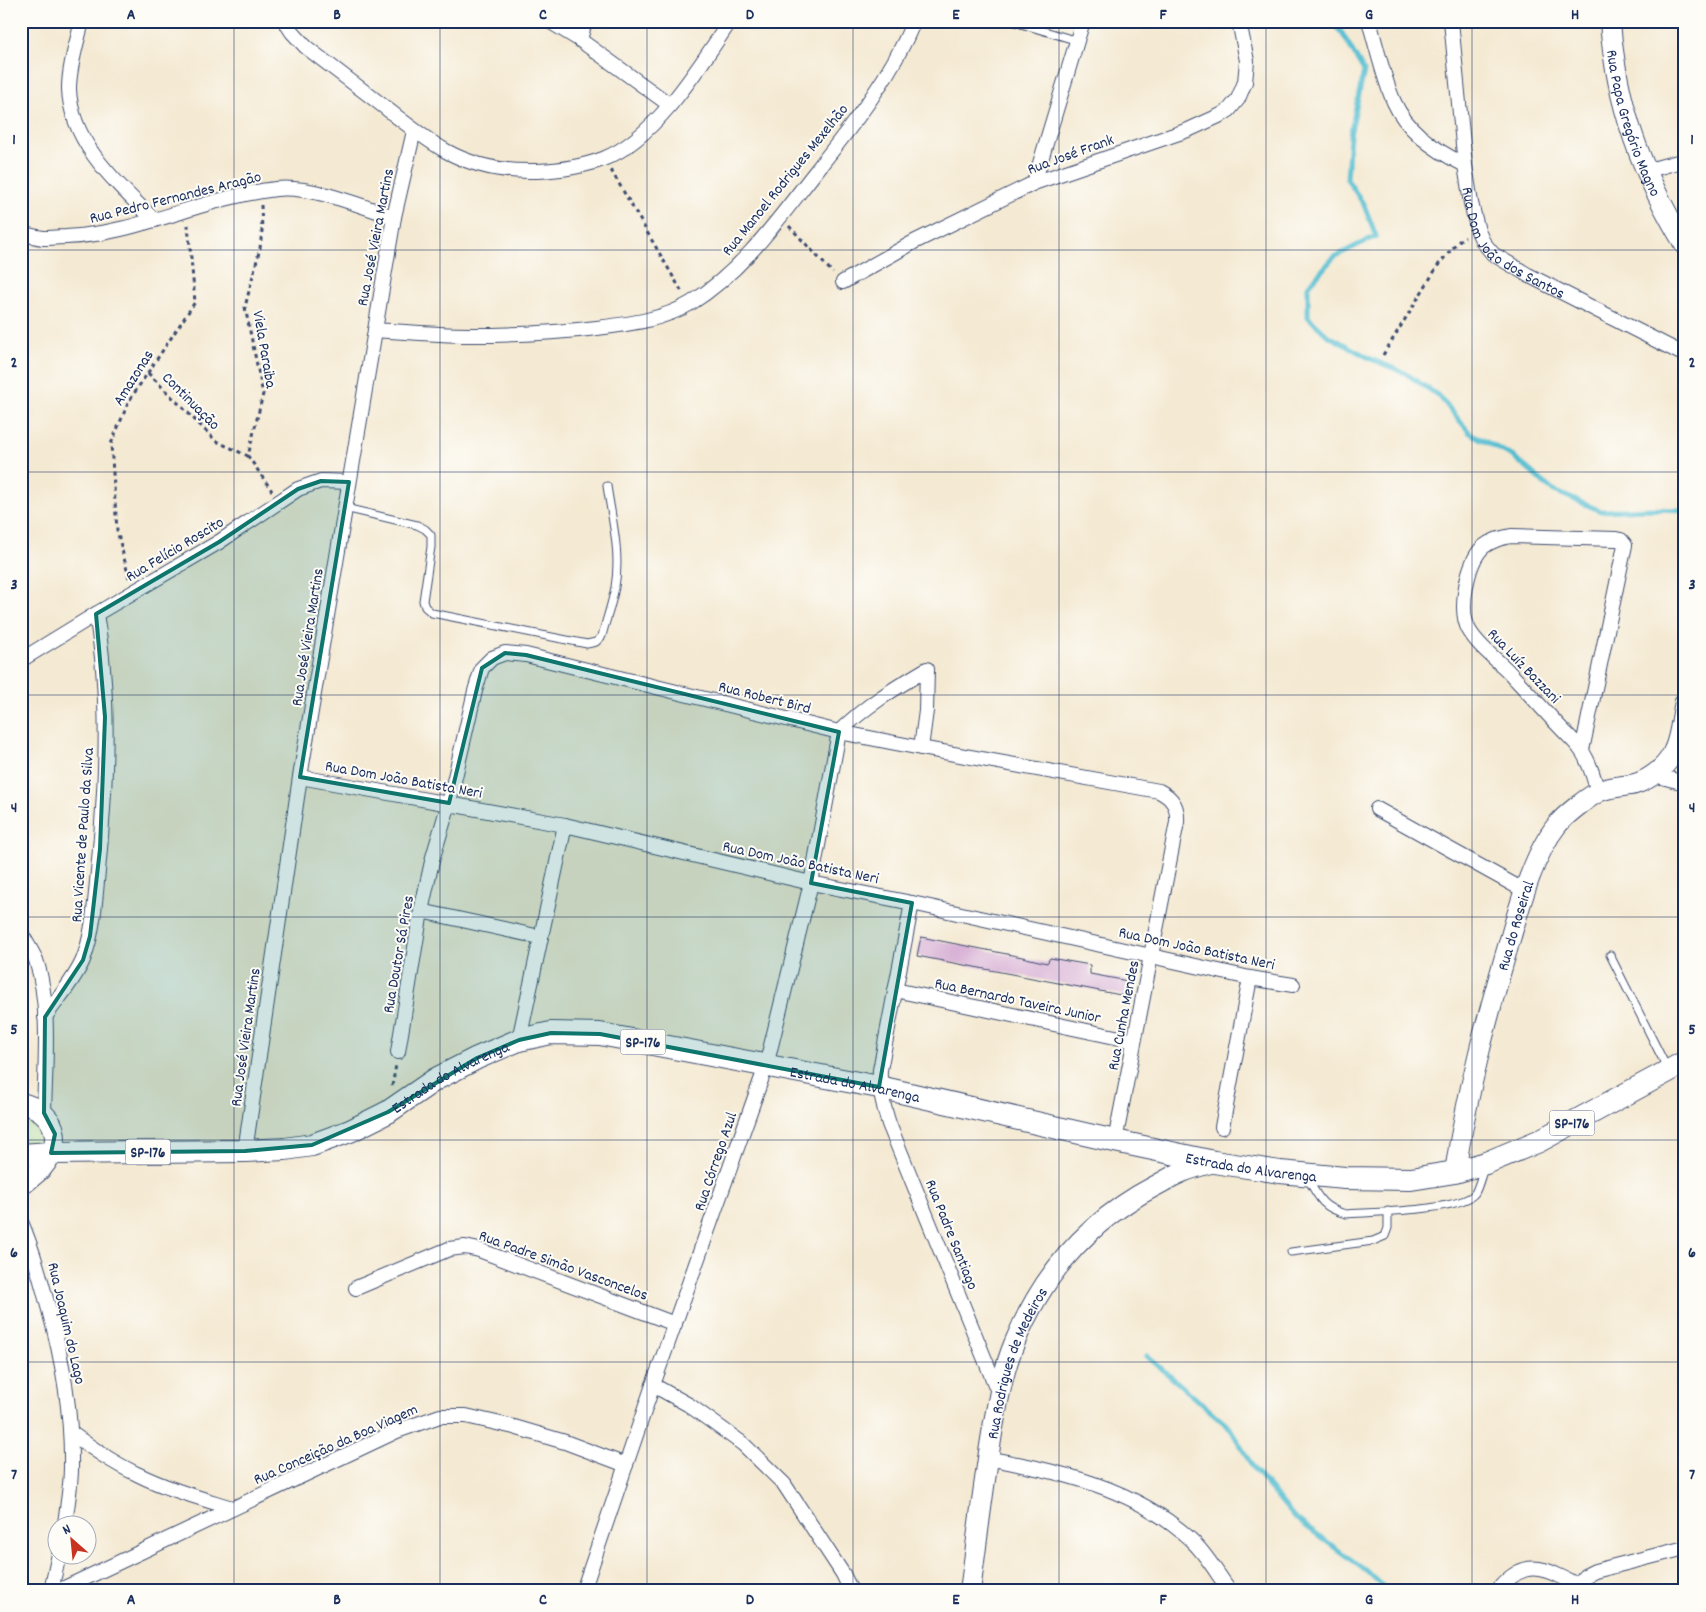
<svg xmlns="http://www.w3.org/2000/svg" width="1706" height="1612" font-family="Dekko,sans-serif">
<rect width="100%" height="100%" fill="#fdfcf7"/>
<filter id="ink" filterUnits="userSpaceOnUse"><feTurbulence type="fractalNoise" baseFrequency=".02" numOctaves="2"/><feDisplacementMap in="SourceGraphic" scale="10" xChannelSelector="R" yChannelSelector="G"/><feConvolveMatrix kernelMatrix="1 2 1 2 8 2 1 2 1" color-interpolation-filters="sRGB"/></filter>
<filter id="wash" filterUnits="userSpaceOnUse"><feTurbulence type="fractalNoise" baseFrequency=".0096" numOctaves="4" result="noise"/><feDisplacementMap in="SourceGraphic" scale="20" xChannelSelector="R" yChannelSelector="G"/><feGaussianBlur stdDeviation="1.12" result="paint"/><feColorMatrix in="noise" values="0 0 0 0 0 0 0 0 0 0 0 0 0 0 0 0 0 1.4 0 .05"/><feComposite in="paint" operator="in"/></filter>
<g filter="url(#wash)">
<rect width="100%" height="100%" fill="#f4e9d2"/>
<polygon fill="#95c778" stroke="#587b6b" points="21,1112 36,1116 42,1129 40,1146 21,1173"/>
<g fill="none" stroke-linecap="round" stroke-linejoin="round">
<g stroke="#54bed1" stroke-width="5">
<polyline points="1330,21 1342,33 1364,71 1350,135 1347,179 1364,205 1376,236 1334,257 1308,286 1308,317 1327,335 1371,359 1405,373 1439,396 1470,433 1514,457 1552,490 1601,511 1649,509 1685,510"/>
<polyline points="1147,1356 1230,1428 1254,1469 1294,1517 1370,1574 1388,1591"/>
</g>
</g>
<g id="blocks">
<polygon fill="#d9b3d7" points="921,937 1022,957 1047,963 1050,958 1090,965 1090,974 1128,981 1126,996 917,956"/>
</g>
</g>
<g filter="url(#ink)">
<use href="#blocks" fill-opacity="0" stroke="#3c4b6f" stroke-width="1"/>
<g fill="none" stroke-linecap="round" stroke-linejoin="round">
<g stroke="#3c4b6f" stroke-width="9">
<g id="lane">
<polyline points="1011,21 1078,41"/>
<path d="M345 508 417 525 425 529 431 535V547L423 601 425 607 432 613 587 644 596 642 602 636C606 620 612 604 615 587 621 553 612 520 607 486"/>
<polyline points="1610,955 1667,1068"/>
<path d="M1308 1179C1319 1199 1323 1208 1346 1214 1370 1212 1463 1211 1475 1193 1479 1186 1481 1176 1484 1168"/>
<polyline points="1291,1252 1373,1241 1385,1236 1388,1228 1388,1211"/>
</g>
</g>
<g stroke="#3c4b6f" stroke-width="16">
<g id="street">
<path d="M82 21C77 43 69 66 69 89 71 144 117 183 154 220"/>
<path d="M285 21 292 32 306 47C333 68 360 88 387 109 406 124 425 139 446 151 473 166 506 172 537 171 560 170 582 167 603 159 655 139 700 66 730 21"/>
<polyline points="549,21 580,40 670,105"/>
<path d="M1369 21C1377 48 1383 77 1394 102 1407 131 1438 152 1465 165"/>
<path id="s1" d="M1451 21 1465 165 1471 203 1478 231 1483 242 1493 254 1528 275 1685 355"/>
<polyline points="580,40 585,21"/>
<polyline points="1645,171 1685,160"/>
<polyline points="1034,183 1083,21"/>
<path d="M21 233C28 235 36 237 43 238 51 238 59 237 66 237 138 234 205 197 276 189 311 185 361 206 394 217"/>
<polyline points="843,282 914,242 1034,183 1188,130 1221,115 1229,110 1238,99 1245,82 1247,61 1239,21"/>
<path d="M375 330C406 332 438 335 469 335 512 335 555 333 597 328 629 324 663 320 691 303 741 272 777 221 813 175 851 127 890 79 914 21"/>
<polyline points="21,660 96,614 219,542 298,489 321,481 349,482"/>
<path d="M1582 750 1625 545 1621 540 1616 539 1511 536C1501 538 1492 540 1483 547 1467 563 1458 610 1469 630 1478 646 1495 658 1508 671 1525 689 1541 707 1558 725 1565 733 1575 741 1581 750 1590 762 1594 779 1598 792"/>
<polyline points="1654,775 1685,783"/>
<polyline points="300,777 565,825 811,883 912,903 1250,978 1293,985"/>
<polyline points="1377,809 1525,891"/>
<path d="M912 903 880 1070C879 1089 883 1106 889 1124L999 1394"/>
<polyline points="421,911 540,937"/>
<path d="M21 933C26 942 32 951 36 960 51 1005 45 1066 44 1113"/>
<polyline points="895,990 1134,1041"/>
<path d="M45 1017C58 998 74 981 83 960 94 932 95 900 98 871 106 786 111 699 96 614"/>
<polyline points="519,1040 565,825"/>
<path d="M398 1052 421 911 433 857 449 803 475 691 482 668 492 658 505 653 526 655 839 732 921 748 1159 791C1173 798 1178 807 1177 822L1115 1141"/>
<polyline points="1222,1127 1250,978"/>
<polyline points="245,1151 300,777 394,217 414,131"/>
<path d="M21 1222C33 1250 41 1280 49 1310 63 1361 72 1414 71 1468 71 1486 67 1506 65 1524"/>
<polyline points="356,1288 449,1249 465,1247 479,1250 675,1324"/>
<polyline points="653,1385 689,1405 743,1444 784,1484 843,1574 851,1591"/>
<path d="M71 1433C92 1448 113 1463 137 1474 167 1489 200 1498 232 1508"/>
<path d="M987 1458C1060 1472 1134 1487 1190 1539 1206 1553 1217 1574 1230 1591"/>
<polyline points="1577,1585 1585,1576 1595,1571 1685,1548"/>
<polyline points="51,1591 59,1554"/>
<polyline points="58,1591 397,1431 440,1416 466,1416 514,1427 565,1442 626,1465"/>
<path d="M583 1591 653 1385 766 1066 811 883 839 732C865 706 895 688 927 669L926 711 921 748"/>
<path d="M1497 1591C1516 1568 1532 1562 1559 1576 1568 1580 1576 1584 1583 1590"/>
</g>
</g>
<g stroke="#3c4b6f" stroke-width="22">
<g id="secondary">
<path id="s2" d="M1610 21C1616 105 1642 174 1685 245"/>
<path d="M21 1103C55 1111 66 1140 42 1168 36 1174 28 1180 21 1186"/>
<path id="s3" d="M1455 1172C1467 1092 1488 1014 1511 936 1521 901 1534 854 1557 825 1566 814 1586 799 1598 792 1610 786 1623 787 1635 784 1651 779 1668 766 1674 750 1680 738 1682 716 1685 702"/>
<path id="s4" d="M970 1591C978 1534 984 1478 994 1422 999 1396 1004 1368 1014 1344 1042 1275 1088 1221 1155 1186 1163 1182 1172 1176 1182 1172 1192 1168 1203 1165 1214 1162"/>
</g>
</g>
<g stroke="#3c4b6f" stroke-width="24">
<g id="primary">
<path id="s5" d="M21 1155 51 1153 245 1151 285 1149 312 1145 350 1131 388 1112 436 1079 477 1058 519 1040 551 1033 600 1034 879 1087 1115 1141 1214 1162 1280 1172 1345 1178 1411 1179 1455 1172 1486 1163 1539 1141 1685 1062"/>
</g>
</g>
<g stroke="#3c4b6f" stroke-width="3" stroke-dasharray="4 4" stroke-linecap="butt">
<polyline points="611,170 682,292"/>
<polyline points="261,205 262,231 260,248 245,307 263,394 248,456 272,491"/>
<polyline points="789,226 833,273"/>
<polyline points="1383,355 1439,264 1460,240 1465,237"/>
<polyline points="148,373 216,441 248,456"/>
<polyline points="129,578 117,530 111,444 129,401 195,302 188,225"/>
<polyline points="392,1086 396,1065"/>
</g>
<use href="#lane" stroke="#fff" stroke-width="7"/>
<use href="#street" stroke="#fff" stroke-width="14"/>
<use href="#secondary" stroke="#fff" stroke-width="20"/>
<use href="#primary" stroke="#fff" stroke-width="22"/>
</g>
</g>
<path fill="#0f766e" fill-opacity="0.2" stroke="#0f766e" stroke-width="4" stroke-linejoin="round" d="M321 481 349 482 300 777 449 803 482 668 505 653 526 655 839 732 811 883 912 903 879 1087 600 1034 551 1033 519 1040 477 1058 388 1112 312 1145 245 1151 51 1153 55 1134 44 1113 45 1017 83 960 90 936 100 849 105 717 96 614 219 542 298 489Z"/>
<path fill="none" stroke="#1b2f5e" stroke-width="1" stroke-opacity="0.55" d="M234 21V1591M440 21V1591M647 21V1591M853 21V1591M1059 21V1591M1266 21V1591M1472 21V1591M21 250H1685M21 472H1685M21 695H1685M21 917H1685M21 1140H1685M21 1362H1685"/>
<g text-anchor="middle" stroke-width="4" stroke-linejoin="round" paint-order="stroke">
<g fill="#fdfcf7" stroke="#5f6c8c" stroke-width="1">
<rect x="620.5" y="1029.5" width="45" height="25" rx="4"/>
<rect x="1549.5" y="1110.5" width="45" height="25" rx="4"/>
<rect x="125.5" y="1139.5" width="45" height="25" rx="4"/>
</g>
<g font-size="15" font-weight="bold" fill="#1b2f5e">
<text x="643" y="1047">SP-176</text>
<text x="1572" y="1128">SP-176</text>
<text x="148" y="1157">SP-176</text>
</g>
<g font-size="16" fill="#1b2f5e" stroke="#fdfcf7">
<text dy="6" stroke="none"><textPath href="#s2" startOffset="105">Rua Papa Gregório Magno</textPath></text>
<text transform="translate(1070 153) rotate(-20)" y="6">Rua José Frank</text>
<text transform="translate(784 179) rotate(-51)" y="6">Rua Manoel Rodrigues Mexelhão</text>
<text transform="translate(175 196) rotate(-14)" y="6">Rua Pedro Fernandes Aragão</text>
<text transform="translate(374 237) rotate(-79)" y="6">Rua José Vieira Martins</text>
<text dy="6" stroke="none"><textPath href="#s1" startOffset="244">Rua Dom João dos Santos</textPath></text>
<text transform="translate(266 349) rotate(80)" y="6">Viela Paraiba</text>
<text transform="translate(132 377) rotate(-58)" y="6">Amazonas</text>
<text transform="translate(192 400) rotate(45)" y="6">Continuação</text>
<text transform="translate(174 548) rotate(-31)" y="6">Rua Felício Roscito</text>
<text transform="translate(306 637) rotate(-81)" y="6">Rua José Vieira Martins</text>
<text transform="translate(1525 665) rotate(46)" y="6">Rua Luíz Bazzani</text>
<text transform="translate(765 696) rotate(14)" y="6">Rua Robert Bird</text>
<text transform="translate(404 778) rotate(10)" y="6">Rua Dom João Batista Neri</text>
<text transform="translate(81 835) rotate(-86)" y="6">Rua Vicente de Paulo da Silva</text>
<text transform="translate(801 861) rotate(12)" y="6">Rua Dom João Batista Neri</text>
<text dy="6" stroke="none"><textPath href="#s3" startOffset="254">Rua do Roseiral</textPath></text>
<text transform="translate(1197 947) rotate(12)" y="6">Rua Dom João Batista Neri</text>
<text transform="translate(397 954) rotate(-80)" y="6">Rua Doutor Sá Pires</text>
<text transform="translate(1018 999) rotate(12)" y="6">Rua Bernardo Taveira Junior</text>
<text transform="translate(1122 1015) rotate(-79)" y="6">Rua Cunha Mendes</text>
<text transform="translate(244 1037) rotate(-82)" y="6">Rua José Vieira Martins</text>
<text dy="6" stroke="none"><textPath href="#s5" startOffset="446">Estrada do Alvarenga</textPath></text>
<text dy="6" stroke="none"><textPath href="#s5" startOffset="866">Estrada do Alvarenga</textPath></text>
<text transform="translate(714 1161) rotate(-71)" y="6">Rua Córrego Azul</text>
<text dy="6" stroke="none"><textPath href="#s5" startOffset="1271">Estrada do Alvarenga</textPath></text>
<text transform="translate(953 1234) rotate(68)" y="6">Rua Padre Santiago</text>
<text transform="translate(564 1264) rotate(20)" y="6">Rua Padre Simão Vasconcelos</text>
<text transform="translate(68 1323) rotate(77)" y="6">Rua Joaquim do Lago</text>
<text dy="6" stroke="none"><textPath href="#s4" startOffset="234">Rua Rodrigues de Medeiros</textPath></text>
<text transform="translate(335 1443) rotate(-24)" y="6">Rua Conceição da Boa Viagem</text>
</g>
</g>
<rect width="1706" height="1612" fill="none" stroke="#fdfcf7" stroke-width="55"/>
<g transform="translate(72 1540) rotate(333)"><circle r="24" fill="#fdfcf7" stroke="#a3aaba"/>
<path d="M0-4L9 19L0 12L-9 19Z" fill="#c8321e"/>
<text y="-8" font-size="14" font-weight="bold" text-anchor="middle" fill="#1b2f5e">N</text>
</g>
<rect x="28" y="28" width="1650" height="1556" fill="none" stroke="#1b2f5e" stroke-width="2"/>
<g font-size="16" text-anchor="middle" font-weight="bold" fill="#1b2f5e">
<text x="131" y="19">A</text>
<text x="337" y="19">B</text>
<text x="543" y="19">C</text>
<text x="750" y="19">D</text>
<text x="956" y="19">E</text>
<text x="1163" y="19">F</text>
<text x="1369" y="19">G</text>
<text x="1575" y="19">H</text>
<text x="14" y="144">1</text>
<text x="1692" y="144">1</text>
<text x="14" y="367">2</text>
<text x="1692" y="367">2</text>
<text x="14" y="589">3</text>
<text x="1692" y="589">3</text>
<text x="14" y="812">4</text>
<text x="1692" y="812">4</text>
<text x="14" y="1034">5</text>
<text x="1692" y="1034">5</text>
<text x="14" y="1257">6</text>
<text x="1692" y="1257">6</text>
<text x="14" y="1479">7</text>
<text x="1692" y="1479">7</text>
<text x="131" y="1604">A</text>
<text x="337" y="1604">B</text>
<text x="543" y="1604">C</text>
<text x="750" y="1604">D</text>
<text x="956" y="1604">E</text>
<text x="1163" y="1604">F</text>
<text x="1369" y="1604">G</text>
<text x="1575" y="1604">H</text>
</g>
</svg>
